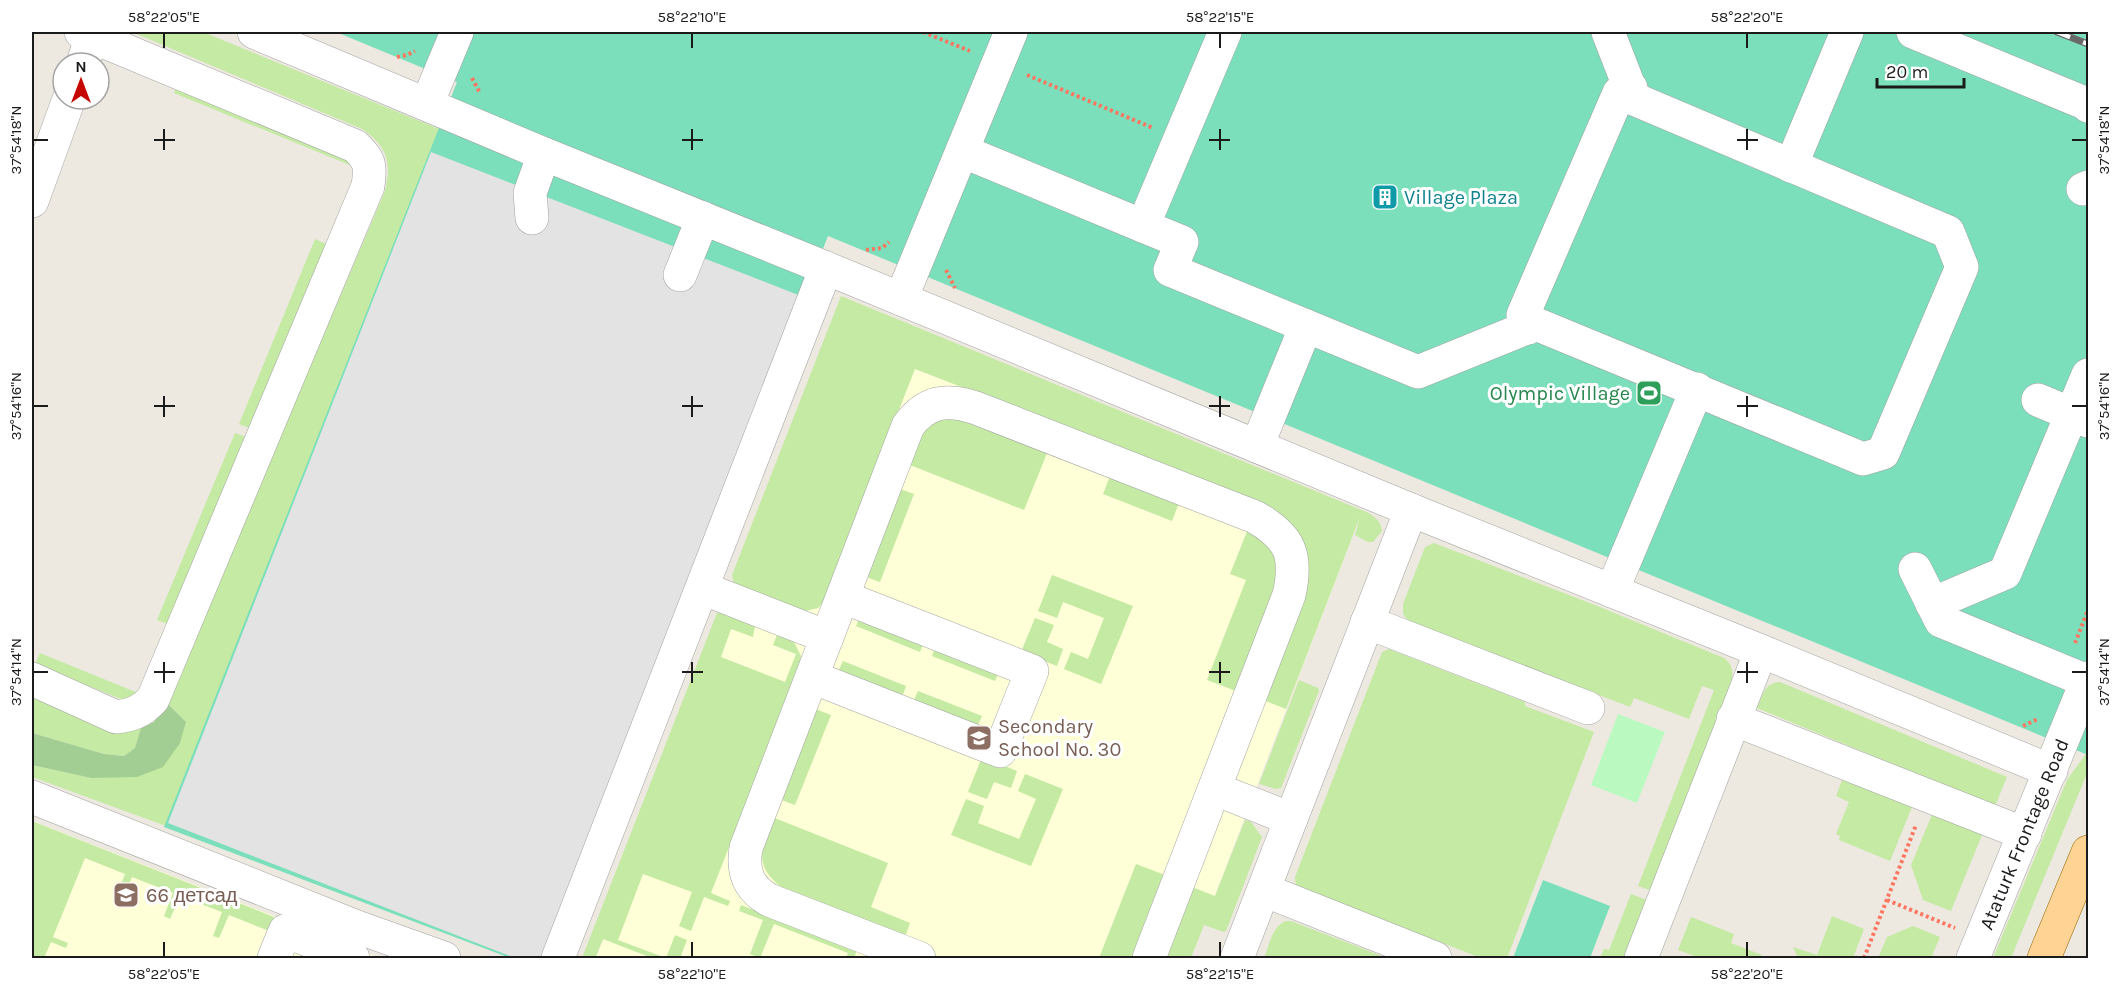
<svg xmlns="http://www.w3.org/2000/svg" width="2120" height="990" font-family="Karla,sans-serif">
<rect width="100%" height="100%" fill="#ede9e0"/>
<g fill="#feffd7">
<polygon points="846,317 1360,517 1191,958 596,958"/>
<polygon points="35,822 380,958 32,958 32,832"/>
</g>
<g fill="#c4eaa3">
<path d="M132 32H203L515 160 166 826 32 777V765L91 778 186 722 167 703 385 191C392 162 387 146 362 129Z"/>
<polygon points="179,81 345,149 352,166 174,93"/>
<polygon points="315,239 326,244 249,428 239,424"/>
<path d="M841 296 1364 511C1373 515 1381 520 1382 531L1373 542H1368L1355 535 1360 517 1286 709 1263 700 1303 598 1257 502 915 369 823 603 818 608 805 611 734 584 732 575Z"/>
<path d="M959 417 1048 451 1024 510 910 465C922 435 923 420 959 417Z"/>
<polygon points="235,433 246,437 168,624 157,620"/>
<polygon points="1110,476 1179,503 1172,521 1103,494"/>
<polygon points="900,489 914,494 880,582 866,577"/>
<polygon points="1248,529 1273,550 1279,575 1236,691 1207,680 1246,580 1230,574"/>
<path d="M1434 543 1595 605 1724 658C1732 664 1733 670 1732 680L1653 891 1638 886 1714 690 1702 686 1689 719 1634 698 1630 707 1409 622 1403 614V604L1425 547Z"/>
<polygon points="1052,575 1133,606 1101,684 1064,669 1071,652 1088,659 1104,618 1063,602 1057,618 1038,611"/>
<polygon points="720,612 755,626 753,637 731,629 721,657 785,682 796,654 773,645 777,635 794,642 801,656 799,669 711,893 730,901 728,906 704,897 691,931 679,926 692,892 643,874 618,940 666,958 675,935 687,940 680,958 652,958 603,939 595,958 582,958 717,613"/>
<polygon points="861,615 925,640 920,652 856,626"/>
<polygon points="1035,618 1054,625 1047,642 1063,649 1057,666 1021,652"/>
<polygon points="936,645 1000,670 995,681 932,656"/>
<polygon points="1389,649 1525,702 1525,706 1594,732 1507,958 1481,958 1296,886 1295,877 1382,652"/>
<polygon points="40,653 138,693 126,700 121,699 35,664"/>
<polygon points="843,661 906,686 902,697 838,672"/>
<polygon points="1299,680 1318,688 1319,691 1281,788 1276,789 1259,784"/>
<path d="M1780 682 2007 777 1995 806 1757 708C1763 695 1764 683 1780 682Z"/>
<polygon points="918,691 982,716 977,727 913,702"/>
<polygon points="32,695 121,731 141,728 135,748 124,756 104,754 32,733"/>
<polygon points="815,709 831,715 795,805 779,799"/>
<polygon points="2088,751 2088,771 2011,958 1993,958 2067,780"/>
<polygon points="982,757 1017,771 1011,788 994,782 987,799 968,792"/>
<polygon points="1845,773 1914,802 1890,861 1839,840 1840,836 1836,834 1849,802 1836,796"/>
<polygon points="1025,774 1063,789 1031,866 951,835 966,799 984,806 978,823 1019,839 1036,799 1018,791"/>
<polygon points="1934,810 1984,830 1951,911 1923,900 1911,865"/>
<path d="M772 817 888 863 871 907 910 923 905 937 783 889C752 864 762 850 772 817Z"/>
<polygon points="1245,820 1251,822 1262,837 1226,931 1224,932 1204,925 1191,958 1164,958 1192,887 1215,896"/>
<polygon points="32,821 274,917 269,931 229,915 219,938 213,936 222,912 180,896 170,919 164,916 173,893 132,877 122,900 116,897 125,874 85,858 53,937 68,943 66,948 51,942 44,958 32,958"/>
<polygon points="1136,864 1165,875 1132,958 1099,958"/>
<polygon points="1631,894 1649,901 1626,958 1600,958 1604,949 1609,950"/>
<polygon points="741,905 857,950 854,958 846,958 848,953 774,924 760,958 750,954 763,920 739,911"/>
<polygon points="1832,916 1864,929 1853,958 1798,958 1793,947 1817,955"/>
<polygon points="1691,917 1734,934 1731,943 1762,955 1761,958 1700,958 1678,950"/>
<path d="M1286 921H1291L1387 958H1264C1269 946 1272 926 1286 921Z"/>
<polygon points="1913,926 1940,937 1931,958 1878,958 1887,937"/>
</g>
<polygon fill="#a3ce93" points="167,703 186,722 180,743 163,767 137,777 91,778 32,765 32,733 104,754 124,756 135,748 141,728 154,722"/>
<polygon fill="#bafac1" points="1618,714 1665,732 1637,803 1591,785"/>
<g fill="#7bdfbb">
<polygon points="336,32 2088,32 2088,755 828,236 542,958 510,958 164,827 457,82"/>
<polygon points="1543,880 1610,906 1590,958 1513,958"/>
</g>
<polygon fill="#e3e3e3" points="431,152 801,296 541,958 515,958 168,823"/>
<g fill="none" stroke-linecap="round" stroke-linejoin="round">
<g stroke="#a2a2a2" stroke-width="34">
<g id="minor">
<polyline points="254,32 544,154 826,268 1411,510 1761,651 2051,771"/>
<polyline points="1913,32 2087,104 2088,106"/>
<polyline points="83,63 92,36"/>
<polyline points="427,104 457,32"/>
<polyline points="962,151 1143,226 1225,32"/>
<polyline points="1791,166 1847,32"/>
<polyline points="2083,189 2088,187"/>
<polyline points="32,201 69,99"/>
<polyline points="532,218 530,193 544,154"/>
<polyline points="1143,226 1182,242 1170,270 1418,372 1536,324 1863,459 1883,453 1962,267 1948,232 1634,99 1608,32"/>
<polyline points="680,275 703,218"/>
<polyline points="901,299 1011,32"/>
<polyline points="1528,328 1523,315 1619,93 1631,88"/>
<polyline points="2038,400 2088,421"/>
<polyline points="1257,446 1306,326"/>
<polyline points="1915,569 1941,621 2087,681"/>
<polyline points="702,588 827,637"/>
<polyline points="1612,591 1697,389"/>
<polyline points="1932,604 2005,573 2088,375"/>
<polyline points="1367,622 1588,708"/>
<polyline points="812,677 1000,751 1032,671 843,597"/>
<path d="M32 679 116 717C133 715 142 711 153 699L368 186C371 165 370 160 355 146L81 32"/>
<polyline points="1733,719 2025,834"/>
<polyline points="1215,789 1291,819"/>
<polyline points="32,797 357,927 444,958"/>
<polyline points="1264,890 1435,958"/>
<polyline points="274,958 285,931 353,958"/>
<polyline points="558,958 826,268"/>
<path d="M919 958 769 900C748 888 742 872 746 848L908 426C926 401 947 398 976 408L1255 517C1290 537 1298 555 1289 595L1149 958"/>
<polyline points="1237,958 1411,510"/>
<polyline points="1641,958 1761,651"/>
<path id="s1" d="M1973 958 2088 678"/>
</g>
</g>
<g stroke="#926600" stroke-width="34">
<polyline id="major" points="2044,958 2088,852"/>
</g>
<g stroke="#fd7661" stroke-width="4" stroke-dasharray="3 3" stroke-linecap="butt">
<polyline points="923,32 970,51"/>
<polyline points="397,57 407,55 415,51"/>
<polyline points="1027,75 1153,128"/>
<polyline points="472,78 480,93"/>
<polyline points="866,250 882,248 889,242"/>
<polyline points="946,270 955,288"/>
<polyline points="2088,509 2088,510"/>
<polyline points="2075,643 2088,610"/>
<polyline points="2023,726 2038,719"/>
<polyline points="1887,900 1955,928"/>
<polyline points="1864,958 1916,825"/>
</g>
<use href="#minor" stroke="#fff" stroke-width="33"/>
<use href="#major" stroke="#fed394" stroke-width="33"/>
<g stroke="#696969" stroke-width="7">
<polyline id="rail" points="2057,32 2088,44"/>
</g>
<use href="#rail" stroke="#fff" stroke-width="4.5" stroke-dasharray="14" stroke-linecap="butt"/>
</g>
<path fill="none" stroke="#1b1b1b" stroke-width="2" d="M164 33V48M692 33V48M1220 33V48M1747 33V48M164 129V150M692 129V150M1220 129V150M1747 129V150M33 140H48M154 140H175M682 140H703M1209 140H1230M1737 140H1758M2072 140H2087M164 396V417M692 396V417M1220 396V417M1747 396V417M33 406H48M154 406H175M682 406H703M1209 406H1230M1737 406H1758M2072 406H2087M164 662V683M692 662V683M1220 662V683M1747 662V683M33 672H48M154 672H175M682 672H703M1209 672H1230M1737 672H1758M2072 672H2087M164 942V957M692 942V957M1220 942V957M1747 942V957"/>
<defs>
<g id="building-square" transform="scale(1.35)"><rect x="-9" y="-9" width="18" height="18" rx="4" fill="#0f9aa8" stroke="#fff"/><path d="M-4-6H4V6H1V3H-1V6H-4ZM-2.5-4.3h1.7v1.8h-1.7ZM.8-4.3h1.7v1.8H.8ZM-2.5-1h1.7V.8h-1.7ZM.8-1h1.7V.8H.8Z" fill="#fff"/></g>
<g id="stadium-square" transform="scale(1.35)"><rect x="-9" y="-9" width="18" height="18" rx="4" fill="#2e9e5b" stroke="#fff"/><path d="M0-5a6.5 5 0 1 0 0 10a6.5 5 0 1 0 0-10ZM-3.5-1.8h7v3.6h-7Z" fill="#fff"/></g>
<g id="school-square" transform="scale(1.35)"><rect x="-9" y="-9" width="18" height="18" rx="4" fill="#8d6e63" stroke="#fff"/><path d="M0-5L7-2L0 1L-7-2ZM-4 1L0 2.5L4 1V4Q0 6-4 4Z" fill="#fff"/></g>
</defs>
<g fill-rule="evenodd">
<use href="#building-square" x="1385" y="197"/>
<use href="#stadium-square" x="1649" y="393"/>
<use href="#school-square" x="979" y="738"/>
<use href="#school-square" x="126" y="895"/>
</g>
<g text-anchor="middle" stroke-width="6" stroke-linejoin="round" paint-order="stroke">
<g font-size="20" fill="#0d838f" stroke="#fff" text-anchor="start">
<text x="1404" y="204">Village Plaza</text>
</g>
<g font-size="20" fill="#27864d" stroke="#fff" text-anchor="end">
<text x="1630" y="400">Olympic Village</text>
</g>
<g font-size="20" fill="#785e54" stroke="#fff" text-anchor="start">
<text x="998" y="733">Secondary<tspan x="998" dy="23">School No. 30</tspan></text>
<text x="146" y="902">66 детсад</text>
</g>
<g font-size="20" fill="#1b1b1b" stroke="#fff">
<text dy="7" stroke="none"><textPath href="#s1" startOffset="134">Ataturk Frontage Road</textPath></text>
</g>
</g>
<rect width="2120" height="990" fill="none" stroke="#ffffff" stroke-width="66"/>
<g transform="translate(81 81)"><circle r="28" fill="#ffffff" stroke="#a4a4a4" stroke-width="1.5"/>
<path d="M0-4.5L10 22L0 15L-10 22Z" fill="#c60600"/>
<text y="-9" font-size="16" font-weight="bold" text-anchor="middle" fill="#1b1b1b">N</text>
</g>
<path d="M1877 78v9h87v-9" fill="none" stroke="#1b1b1b" stroke-width="3"/>
<text x="1886" y="78" font-size="18" fill="#1b1b1b" stroke="#ffffff" stroke-width="4.5" paint-order="stroke">20 m</text>
<rect x="33" y="33" width="2054" height="924" fill="none" stroke="#1b1b1b" stroke-width="2"/>
<g font-size="15" text-anchor="middle" fill="#1b1b1b">
<text x="164" y="22">58°22'05"E</text>
<text x="692" y="22">58°22'10"E</text>
<text x="1220" y="22">58°22'15"E</text>
<text x="1747" y="22">58°22'20"E</text>
<text transform="translate(16 140) rotate(-90)" y="5">37°54'18"N</text>
<text transform="translate(2104 140) rotate(-90)" y="5">37°54'18"N</text>
<text transform="translate(16 406) rotate(-90)" y="5">37°54'16"N</text>
<text transform="translate(2104 406) rotate(-90)" y="5">37°54'16"N</text>
<text transform="translate(16 672) rotate(-90)" y="5">37°54'14"N</text>
<text transform="translate(2104 672) rotate(-90)" y="5">37°54'14"N</text>
<text x="164" y="979">58°22'05"E</text>
<text x="692" y="979">58°22'10"E</text>
<text x="1220" y="979">58°22'15"E</text>
<text x="1747" y="979">58°22'20"E</text>
</g>
</svg>
